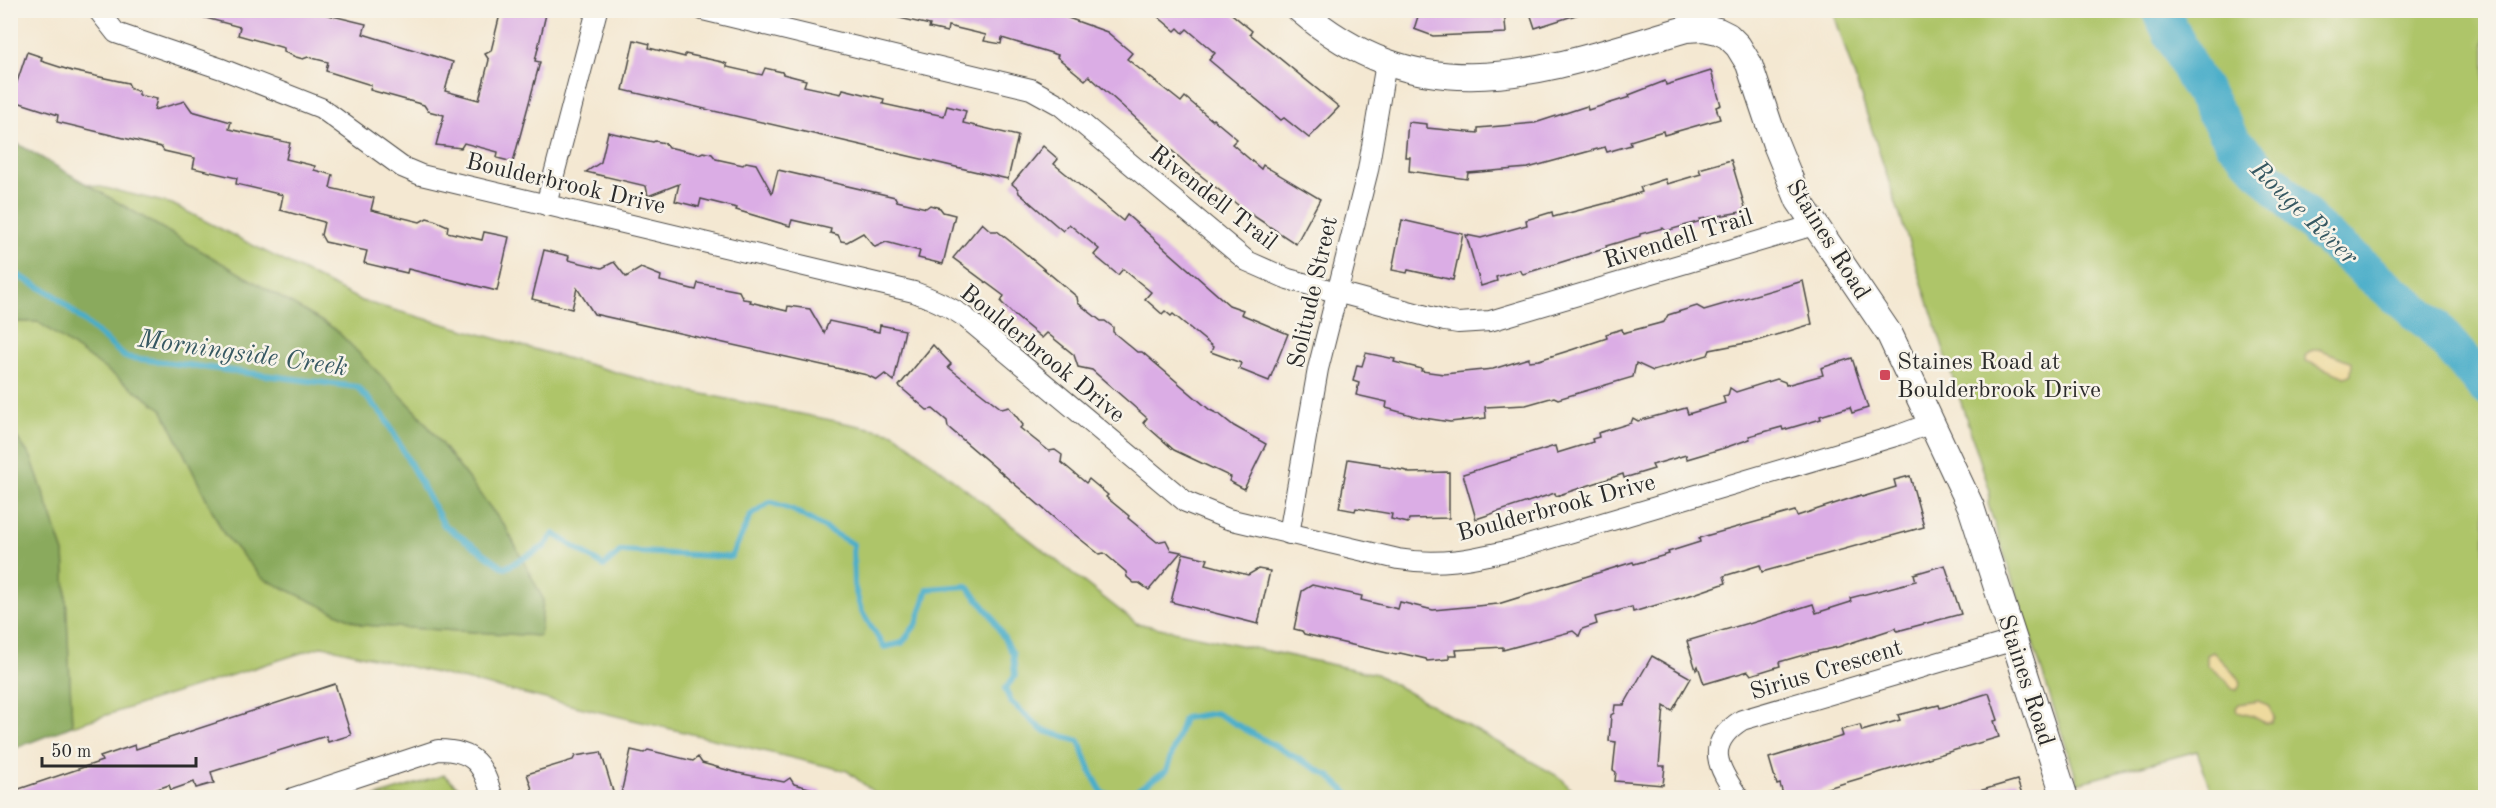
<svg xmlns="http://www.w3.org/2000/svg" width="2496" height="808" font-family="'Old Standard TT',serif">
<rect width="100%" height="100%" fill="#f7f3e8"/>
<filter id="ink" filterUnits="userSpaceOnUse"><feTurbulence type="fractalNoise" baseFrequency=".0167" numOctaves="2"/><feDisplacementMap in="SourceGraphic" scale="12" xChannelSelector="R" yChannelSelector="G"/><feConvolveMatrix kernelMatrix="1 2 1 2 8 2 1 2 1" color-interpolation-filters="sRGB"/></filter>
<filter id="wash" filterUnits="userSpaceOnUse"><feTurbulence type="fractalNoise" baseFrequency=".008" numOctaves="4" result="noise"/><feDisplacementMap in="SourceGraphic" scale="24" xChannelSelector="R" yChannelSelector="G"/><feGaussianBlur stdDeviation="1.35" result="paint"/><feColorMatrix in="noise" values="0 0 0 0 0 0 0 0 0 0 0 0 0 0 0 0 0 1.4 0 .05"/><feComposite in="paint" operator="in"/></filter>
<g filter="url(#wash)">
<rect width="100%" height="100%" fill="#f4e8d2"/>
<g fill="#aec569" stroke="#6c784a" stroke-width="1.5">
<polygon points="1833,11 2485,11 2485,797 2213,797 2197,751 2078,783 1988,504 1990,491"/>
<polygon points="84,183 172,204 362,301 669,387 894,433 1136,623 1376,674 1561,778 1577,797 880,797 847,771 323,646 72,726 64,553 31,457 11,429 10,322 38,322 162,409 224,534 262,578 362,625 540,636 543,599 506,528 417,412 335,329"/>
<polygon points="444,775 460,789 462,797 374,797"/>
</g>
<g fill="#8aaa5d" stroke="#5a6a44" stroke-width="1.5">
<polygon points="11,140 335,329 417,412 506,528 543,599 540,636 362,625 262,578 224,534 162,409 38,322 11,322"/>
<polygon points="10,429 31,457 64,553 72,726 11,750"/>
</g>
<g fill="#eeda9e" stroke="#8c8264" stroke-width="1.5">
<polygon points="2319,349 2352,362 2351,375 2345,377 2306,361 2305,356 2310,351"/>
<polygon points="2213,652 2240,680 2241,684 2237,690 2232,689 2225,679 2207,665 2207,655"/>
<polygon points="2258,701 2268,705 2274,717 2271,722 2265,723 2252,716 2237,712 2236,708 2239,704"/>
</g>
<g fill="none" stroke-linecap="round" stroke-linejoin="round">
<polyline stroke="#4aadc9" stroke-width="6" points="10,271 54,295 125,357 357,387 384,416 444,525 505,568 544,547 554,534 604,566 621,551 731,557 751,515 770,502 793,510 853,544 854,585 861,610 884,647 902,643 917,623 928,589 967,586 991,615 1013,654 1015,676 1005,689 1011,702 1042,730 1079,741 1092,774 1103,794 1130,795 1166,771 1184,718 1216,713 1329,776 1353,798"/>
<polyline stroke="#4aadc9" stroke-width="38" points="2160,10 2194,77 2233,141 2318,230 2433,326 2486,387"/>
</g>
<g id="blocks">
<g fill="#dbade5">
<polygon points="198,10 312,11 366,24 363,34 453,62 445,91 479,100 489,60 485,54 491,51 501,10 547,10 535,61 540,62 513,162 497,158 498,152 464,143 461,148 436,145 444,115 428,111 424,105 370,90 371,85 326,71 328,62 308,57 303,59 296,57 284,52 284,48 238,35 240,27 198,16"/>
<polygon points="895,10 1058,10 1057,14 1107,32 1132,53 1127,59 1181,102 1185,97 1212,120 1213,119 1237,139 1232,144 1261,169 1263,165 1320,199 1296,244 1243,209 1190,167 1089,76 1085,80 1057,57 1058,55 1002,38 1001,44 984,41 986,35 948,26 947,32 929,28 930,25 895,17"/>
<polygon points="1150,10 1227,10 1252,31 1250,34 1339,107 1309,138 1284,118 1281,120 1209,60 1215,53 1187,29 1183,33 1178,28 1175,31"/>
<polygon points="1420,10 1504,10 1506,33 1433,36 1414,29"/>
<polygon points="1529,10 1578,10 1579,14 1535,28"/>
<polygon points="634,40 650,44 649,48 685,57 685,54 722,62 727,64 727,67 762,75 765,68 782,72 783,74 806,80 804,86 841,94 843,89 884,99 883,104 920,112 920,111 944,116 947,106 966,111 963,123 1018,136 1008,179 623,90"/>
<polygon points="27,52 42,57 41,61 72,71 128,83 131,89 139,91 139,95 157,99 154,110 185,101 192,111 231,122 229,129 290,143 286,159 315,166 314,170 333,175 330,188 374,198 371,210 420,222 427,218 434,220 448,226 447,232 482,240 484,232 509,237 497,291 408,269 407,273 364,263 367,251 325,242 321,235 324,222 280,210 283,195 236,184 237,178 193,168 195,158 164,151 161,147 57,122 58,115 11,100"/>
<polygon points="1711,71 1721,105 1716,107 1720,119 1664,135 1663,131 1630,141 1631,145 1607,152 1605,147 1528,168 1468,173 1467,179 1409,171 1410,157 1405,157 1408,122 1427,124 1427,128 1478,133 1478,128 1535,123 1587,106 1588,110 1630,97 1629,95 1665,81 1666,85"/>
<polygon points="608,132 653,142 655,141 665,143 668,147 699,154 703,152 712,154 716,159 743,165 746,162 756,164 772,193 778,170 895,197 897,201 926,208 930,205 940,208 943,212 955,215 943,264 918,258 920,251 886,242 875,247 863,233 847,242 841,241 838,235 830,233 831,229 792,220 790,226 736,210 737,208 701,199 699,207 675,201 679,184 648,196 646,186 586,172 601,162"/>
<polygon points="1043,146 1058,159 1054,164 1123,221 1127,215 1229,305 1243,310 1241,314 1288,334 1269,381 1239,369 1241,363 1211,352 1213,347 1173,314 1171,316 1165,311 1162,314 1145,299 1151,292 1123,269 1118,275 1094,255 1099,249 1069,224 1063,231 1019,193 1018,189 1012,184"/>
<polygon points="1731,160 1745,207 1741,212 1700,219 1701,221 1666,231 1663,228 1640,234 1640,236 1606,246 1607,248 1536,270 1523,274 1519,270 1496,277 1497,281 1481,286 1466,235 1481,238 1527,225 1526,220 1552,212 1553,217 1611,202 1642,192 1640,187 1665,179 1667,184 1701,174 1699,169"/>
<polygon points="1402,220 1463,234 1453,280 1408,270 1407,273 1392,270"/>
<polygon points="982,223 991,231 997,231 1020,249 1077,297 1078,303 1101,321 1105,321 1113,327 1113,332 1137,352 1142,352 1210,410 1220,415 1234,426 1266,444 1244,489 1229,481 1231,477 1174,450 1143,423 1147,418 1092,370 1078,367 1074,355 1047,333 1042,338 1015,316 1001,302 1004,296 953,258"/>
<polygon points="544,250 569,256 568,260 602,268 614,262 626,277 641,268 661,276 660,281 696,290 698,283 739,291 743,299 751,300 750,302 787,311 788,306 810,309 824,333 829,321 879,332 880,325 905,330 894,381 885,374 877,380 867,375 594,314 577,288 572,309 532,299"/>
<polygon points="1803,281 1812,324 1756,341 1710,350 1708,355 1653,371 1636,363 1633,377 1558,399 1554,397 1526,405 1485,407 1486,418 1450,422 1418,417 1386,408 1387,402 1356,395 1359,383 1353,381 1357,365 1362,366 1366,353 1395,359 1394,362 1422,369 1421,371 1444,374 1493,369 1529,358 1529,361 1539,360 1571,350 1607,338 1606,334 1622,329 1623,333 1664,322 1668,315 1697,306 1704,310"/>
<polygon points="933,345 951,364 948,367 1002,409 1009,407 1023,425 1020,428 1049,451 1055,450 1062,455 1061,462 1086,483 1089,479 1108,495 1106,497 1129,516 1128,518 1157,542 1166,540 1171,550 1181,552 1149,590 1139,583 1134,583 1127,577 1126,572 1104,553 1099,554 1060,523 948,427 947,421 933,409 927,410 899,386"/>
<polygon points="1852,358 1868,408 1852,413 1850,407 1820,416 1821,419 1783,430 1782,427 1749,436 1750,439 1724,448 1687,459 1686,455 1652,465 1654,469 1624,478 1623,474 1556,496 1555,493 1476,519 1463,474 1555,446 1557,453 1593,442 1592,439 1599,437 1598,433 1631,423 1633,418 1638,421 1686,408 1688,414 1725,403 1723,396 1728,395 1730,388 1736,392 1777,379 1785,382 1786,385 1823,375 1821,368"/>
<polygon points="1348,459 1380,464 1380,466 1407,471 1409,473 1449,472 1449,518 1409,519 1408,523 1391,519 1392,514 1356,508 1355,511 1339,508"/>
<polygon points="1910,476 1924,527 1762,572 1760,565 1724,576 1726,583 1694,594 1633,612 1632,607 1595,617 1597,624 1582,629 1579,636 1573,631 1503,650 1503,647 1456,650 1457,655 1449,655 1449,659 1427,661 1426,659 1400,653 1396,655 1304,634 1302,631 1294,629 1302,591 1312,585 1362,596 1361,600 1398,609 1400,602 1433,610 1498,604 1633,562 1634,564 1669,554 1668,552 1700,542 1699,538 1709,535 1795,511 1797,516 1861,495 1862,497 1896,487 1894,480"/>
<polygon points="1183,553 1208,559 1206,564 1248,575 1258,569 1270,571 1258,624 1171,602"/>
<polygon points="1945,565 1961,614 1897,631 1896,628 1838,647 1814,652 1779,662 1780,666 1751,675 1748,671 1704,684 1698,666 1696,670 1687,641 1748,623 1749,624 1813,604 1816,613 1851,602 1850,598 1916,581 1914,574"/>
<polygon points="1652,656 1691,678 1672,711 1664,706 1659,766 1665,766 1663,785 1615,781 1616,772 1613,770 1616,742 1609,741 1611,715 1614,713 1615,705 1624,705"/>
<polygon points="335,684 351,735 328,742 326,736 211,772 214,783 196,788 194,782 171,790 169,785 132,798 10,798 10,792 102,761 100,757 135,745 136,749"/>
<polygon points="1989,693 1998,720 1994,721 1999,737 1794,798 1784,798 1780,784 1777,785 1769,758 1843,736 1841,730 1860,725 1862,731 1900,720 1898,715 1939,705 1940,708"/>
<polygon points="631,750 644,753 648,750 693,761 698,757 702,763 738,773 784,782 790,778 794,784 821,791 821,798 620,798"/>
<polygon points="601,752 615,798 535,798 527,774 573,760 575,756"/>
<polygon points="2017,780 2023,798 1972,798 1972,793"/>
</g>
</g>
</g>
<g filter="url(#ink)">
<use href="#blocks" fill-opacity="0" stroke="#494744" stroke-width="1.5"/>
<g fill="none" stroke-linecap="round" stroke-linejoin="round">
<g stroke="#494744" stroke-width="22">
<g id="minor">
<path d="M98 10 116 33 222 69 321 108 402 167 421 175 914 292C933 299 950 306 966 318L1186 502 1228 519 1398 559C1440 566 1471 559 1511 550L1899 435 1932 423"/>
<polyline points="703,10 1031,89 1060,105 1247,261 1288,279 1445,321 1458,323 1490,321 1814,225"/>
<polyline points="546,205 597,10"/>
<polyline points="1289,534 1318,369 1368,170 1386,63"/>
<path d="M293 798 438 750C475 750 483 765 493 798"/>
<path d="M1739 798C1717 767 1704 744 1742 720L2015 640"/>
</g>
</g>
<g stroke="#494744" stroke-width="28">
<path id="tertiary" d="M1300 10C1427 119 1544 70 1686 29L1704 28 1718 31 1728 36 1738 46 1749 64 1775 142 1799 201 1890 335 1971 507 2065 798"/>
</g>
<use href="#minor" stroke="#fff" stroke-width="20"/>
<use href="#tertiary" stroke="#fff" stroke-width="26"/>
</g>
</g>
<rect fill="#d1495b" stroke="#f7f3e8" stroke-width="2" x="1879" y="369" width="12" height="12" rx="3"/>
<g text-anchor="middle" stroke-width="5" stroke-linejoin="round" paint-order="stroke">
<g font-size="24" fill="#2b2b2b" stroke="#f7f3e8">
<text transform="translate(566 183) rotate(13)" y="8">Boulderbrook Drive</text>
<text transform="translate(1214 197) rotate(38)" y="8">Rivendell Trail</text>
<text transform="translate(1678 238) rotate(-17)" y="8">Rivendell Trail</text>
<text transform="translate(1829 239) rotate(58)" y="8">Staines Road</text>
<text transform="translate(1312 292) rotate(-77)" y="8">Solitude Street</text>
<text transform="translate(1043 353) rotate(39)" y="8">Boulderbrook Drive</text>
<text transform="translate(1556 507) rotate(-15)" y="8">Boulderbrook Drive</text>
<text transform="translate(1826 669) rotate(-17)" y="8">Sirius Crescent</text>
<text transform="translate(2027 680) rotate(72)" y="8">Staines Road</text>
</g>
<g font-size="24" fill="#2b2b2b" stroke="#f7f3e8" text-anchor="start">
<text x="1897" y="369">Staines Road at<tspan x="1897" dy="28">Boulderbrook Drive</tspan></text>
</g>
<g font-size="26" font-style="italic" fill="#365862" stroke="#f7f3e8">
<text transform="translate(2305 212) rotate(44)" y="9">Rouge River</text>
<text transform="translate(243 352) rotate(8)" y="9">Morningside Creek</text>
</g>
</g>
<rect width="2496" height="808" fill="none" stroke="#f7f3e8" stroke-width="36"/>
<path d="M42 757v9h154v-9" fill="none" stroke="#2b2b2b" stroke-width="3"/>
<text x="51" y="757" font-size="18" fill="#2b2b2b" stroke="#f7f3e8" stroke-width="4.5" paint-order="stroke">50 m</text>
</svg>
